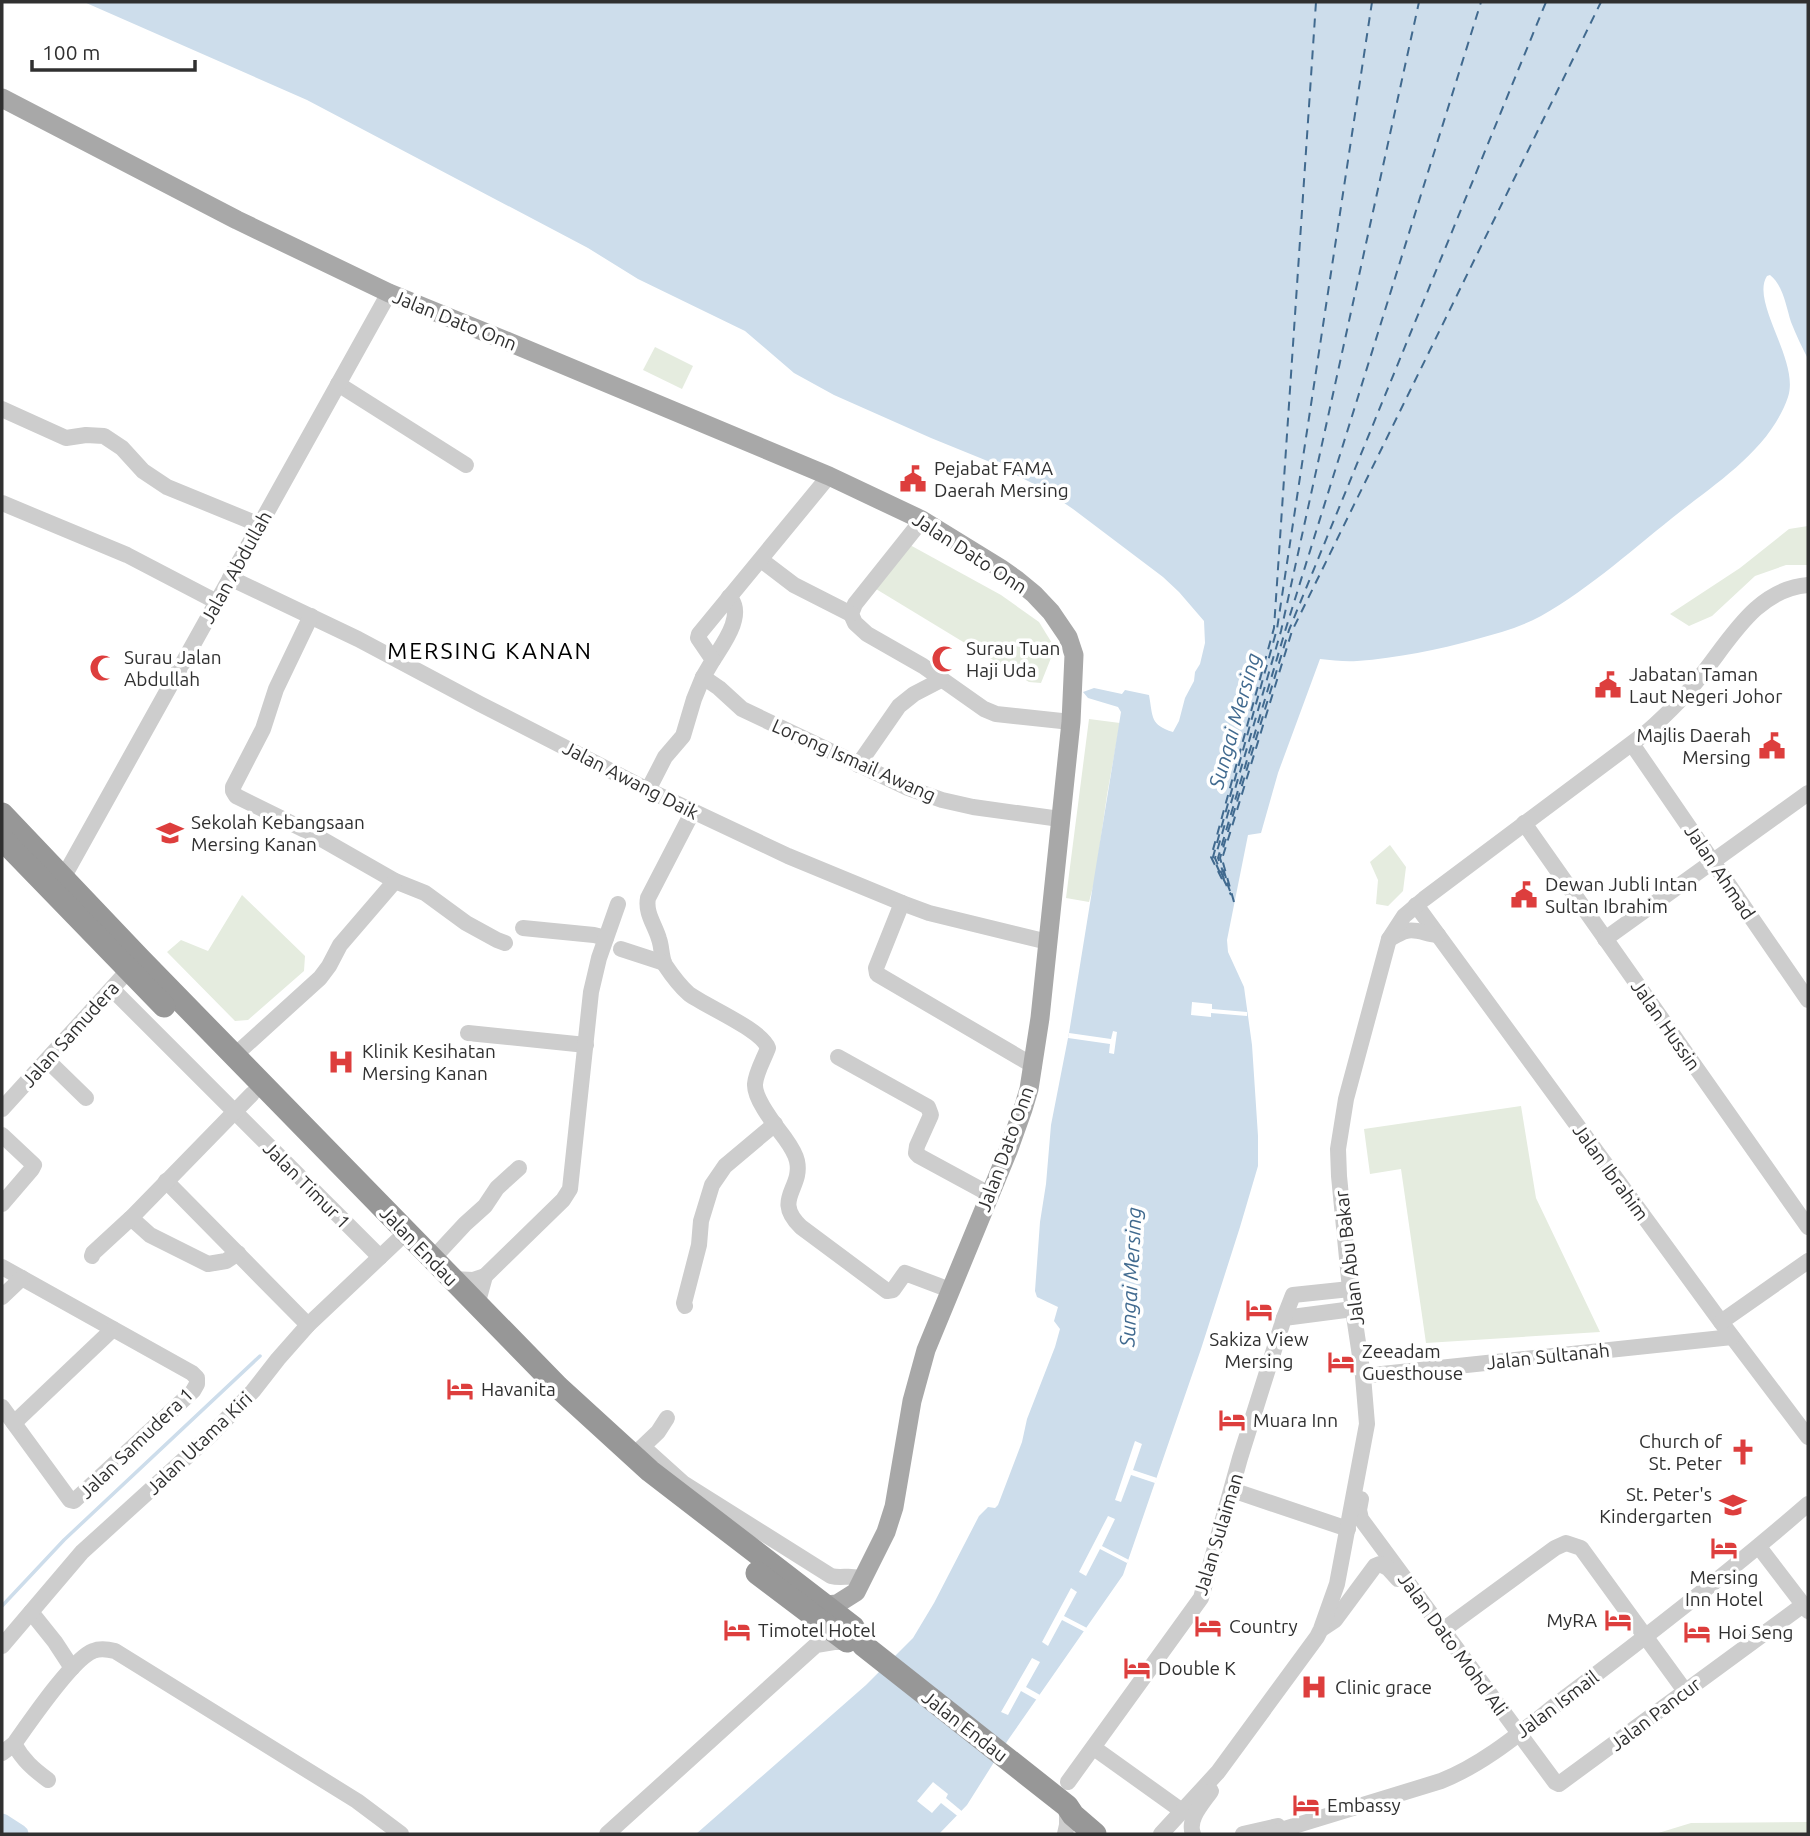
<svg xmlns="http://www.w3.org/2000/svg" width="1810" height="1836" font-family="Ubuntu,sans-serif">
<rect width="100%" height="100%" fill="#fff"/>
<g fill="#e5ecdf">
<polygon points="655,347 693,366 682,389 643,370"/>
<polygon points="1808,526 1808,565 1786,565 1755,576 1712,616 1689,626 1670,614 1740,568 1789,529"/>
<polygon points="910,545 1001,595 1039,622 1055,648 1041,683 1029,682 876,589"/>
<polygon points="1089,719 1120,723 1107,795 1095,879 1089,902 1066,898"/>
<polygon points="1390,845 1406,867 1403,891 1388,906 1376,904 1378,880 1370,862"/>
<polygon points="242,895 305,956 304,971 248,1020 235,1021 167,952 181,940 208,951"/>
<polygon points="1521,1106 1536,1198 1600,1332 1426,1343 1401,1169 1370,1174 1364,1129"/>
<polygon points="1808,1822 1808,1834 1655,1834 1691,1823"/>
</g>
<path fill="#cdddeb" d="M84 2H1808V359C1802 347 1796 335 1791 322 1786 306 1783 285 1770 275L1767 276C1750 302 1800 361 1788 397 1771 447 1721 480 1681 511 1635 547 1592 587 1541 616 1521 627 1499 633 1477 639 1437 650 1398 658 1357 661 1345 662 1332 660 1320 659L1278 773 1261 833 1248 835 1227 940 1228 952 1244 987 1252 1045 1258 1136V1166L1240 1227 1201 1349 1123 1575 1008 1740 967 1805 939 1834H696L866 1685 913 1638 934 1603 979 1516 988 1507 995 1508 998 1505 1022 1442 1027 1419 1055 1347 1060 1329 1054 1321 1058 1307 1037 1297 1035 1291 1040 1222 1046 1184 1051 1125 1069 1033 1121 712 1118 707 1088 698 1083 692 1094 688 1122 694 1125 690 1149 695C1153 717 1150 725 1173 732L1179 721 1185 698 1194 681 1195 672 1200 664 1205 643 1204 621 1179 592 1163 577 1073 509 1042 488 990 462 931 438 834 395 794 373 745 331 638 279 588 248 307 100Z"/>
<g fill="#fff">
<polygon points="1192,1002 1212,1004 1212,1009 1247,1012 1247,1016 1211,1013 1211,1017 1191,1015"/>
<polygon points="1113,1031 1117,1032 1114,1054 1109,1053 1110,1044 1068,1038 1069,1033 1111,1039"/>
<polygon points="1135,1441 1142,1444 1133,1470 1157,1478 1155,1483 1131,1475 1121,1502 1115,1500"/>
<polygon points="1108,1516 1115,1519 1102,1546 1129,1560 1127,1563 1100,1549 1086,1576 1079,1572"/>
<polygon points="1071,1588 1077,1592 1064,1616 1087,1628 1085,1632 1062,1620 1048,1646 1042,1642"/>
<polygon points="1032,1658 1040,1662 1026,1687 1040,1695 1037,1700 1021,1691 1008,1715 1001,1712"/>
<polygon points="933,1782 948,1794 946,1798 964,1813 960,1818 941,1803 932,1813 917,1801"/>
</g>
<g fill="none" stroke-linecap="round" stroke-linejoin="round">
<polyline stroke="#cdddeb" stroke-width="3.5" points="2,1606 64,1540 260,1356"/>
<polyline stroke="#cdddeb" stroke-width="19" points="2,1823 19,1834"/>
<g stroke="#416a8f" stroke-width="2" stroke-dasharray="9 7" stroke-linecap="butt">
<polyline points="1220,873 1213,857 1277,629 1372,2"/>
<polyline points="1223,878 1231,895"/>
<polyline points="1226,878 1220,858 1289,630 1546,2"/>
<polyline points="1222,879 1211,857 1274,628 1316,2"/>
<polyline points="1224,879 1215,858 1281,631 1419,2"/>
<polyline points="1230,891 1218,858 1286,628 1481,2"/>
<polyline points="1234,902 1222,859 1292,631 1601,2"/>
</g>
<g stroke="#cdcdcd" stroke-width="16">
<polyline points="338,384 466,465"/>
<polyline points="2,409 66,438 86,435 104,436 122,448 143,471 167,487 260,525"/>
<polyline points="2,503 127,555 217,602"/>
<polyline points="922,520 855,604 851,614 855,623 867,634 923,666 984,709 996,714 1071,722"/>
<polyline points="761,560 794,585 851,614"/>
<polyline points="230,578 358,639 480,704 648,790 788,856 902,903 929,913 1048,942"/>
<polyline points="311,616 276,689 263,729 233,787 233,791 236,796 311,833 395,881 425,893 466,923 497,940 505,943"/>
<path d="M713 660C723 644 746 614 729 597"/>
<polyline points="703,677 719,688 742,709 908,788 942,800 973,807 1060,819"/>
<polyline points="1632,744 1808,1000"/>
<polyline points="858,765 899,706 914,694 941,680"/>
<polyline points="648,790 665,757 683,736 694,699 703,677 713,660 698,638 699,634 829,476"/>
<path d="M693 811 648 898C645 913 655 925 659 939 662 947 661 957 665 965 671 974 681 987 689 994 707 1007 762 1030 768 1048 764 1059 756 1072 755 1084 754 1099 775 1125 784 1137 789 1144 795 1152 797 1161 803 1189 772 1199 801 1227L887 1291 893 1290 905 1273 950 1290"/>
<polyline points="1524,823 1808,1227"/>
<polyline points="63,878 389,293"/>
<polyline points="902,903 876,968 877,974 1034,1066"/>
<polyline points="1416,905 1721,1322 1808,1437"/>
<polyline points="523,928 594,935 606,938"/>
<path d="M1389 939C1395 937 1400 932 1406 931 1417 928 1427 935 1438 935"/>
<polyline points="1605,939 1808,793"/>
<polyline points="621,949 664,963"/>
<polyline points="112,989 380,1257"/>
<polyline points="468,1033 586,1045"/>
<polyline points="234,1056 320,978 329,966 340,945 395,881"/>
<polyline points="838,1057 928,1107 931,1115 917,1146 916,1153 919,1156 989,1194"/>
<polyline points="47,1060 86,1098"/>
<polyline points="2,1109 135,963"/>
<polyline points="2,1135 34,1165 32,1169 2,1204"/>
<polyline points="166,1181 308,1325"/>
<polyline points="131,1218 150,1235 208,1264 226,1261 238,1253"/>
<polyline points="92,1256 93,1253 131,1218 252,1094"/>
<polyline points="431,1258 439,1252 465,1224 485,1206 497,1188 519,1168"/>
<polyline points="2,1267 192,1373 197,1378 197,1384 193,1391 74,1501 70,1500 2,1407"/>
<polyline points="485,1276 563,1200 570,1189 591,992 599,958 618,904"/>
<polyline points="452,1279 473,1280 485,1276 477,1305"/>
<polyline points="2,1297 22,1278"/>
<polyline points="685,1306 684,1303 699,1245 701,1221 712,1185 725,1166 775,1124"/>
<polyline points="1284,1318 1353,1309"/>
<polyline points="1721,1322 1808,1261"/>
<polyline points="1363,1376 1732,1337"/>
<polyline points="14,1423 113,1329"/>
<path d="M643 1447 683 1483 831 1576C843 1579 849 1574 863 1579"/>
<polyline points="637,1452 658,1432 667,1418"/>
<polyline points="1232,1490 1348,1529"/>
<polyline points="1361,1499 1359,1510 1361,1519 1555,1782 1559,1784 1803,1605"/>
<polyline points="1759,1547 1808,1611"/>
<polyline points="31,1612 55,1642 72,1668"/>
<polyline points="1323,1628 1335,1620 1375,1566 1380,1564 1388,1568 1398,1579"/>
<polyline points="1443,1630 1555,1548 1566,1543 1581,1548 1685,1691"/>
<polyline points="2,1646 82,1552 212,1434 253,1391 278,1359 308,1325 397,1241"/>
<path d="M14 1744C23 1760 33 1769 48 1780"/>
<polyline points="1094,1748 1182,1811"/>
<path d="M2 1753 14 1744C29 1723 72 1659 93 1651 100 1648 107 1649 115 1651L357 1801 401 1834"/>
<polyline points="1068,1782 1201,1598 1240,1458 1284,1318 1293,1295 1350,1289"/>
<polyline points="607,1834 816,1645 834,1642 848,1642"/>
<polyline points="1065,1834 1067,1825 1067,1806"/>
<path d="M1161 1834 1218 1772 1317 1637 1321 1629 1337 1584 1367 1424 1363 1376 1350 1289 1339 1176 1338 1149 1346 1099 1389 939 1404 916 1424 899 1647 732C1666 715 1684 698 1700 677 1730 640 1756 589 1808 585"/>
<path d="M1193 1834C1187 1819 1203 1803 1211 1791"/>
<polyline points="1243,1834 1278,1826"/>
<path d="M1268 1834 1441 1781C1489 1762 1529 1725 1570 1694 1651 1633 1731 1571 1808 1504"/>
</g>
<polyline stroke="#a8a8a8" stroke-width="19" points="2,98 237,220 389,293 509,342 829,476 922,520 1000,568 1017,580 1034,594 1051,612 1068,637 1074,655 1071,722 1040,1018 1029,1089 1023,1109 1008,1151 926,1350 912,1401 894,1507 886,1532 856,1592 837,1604 826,1605"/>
<g stroke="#979797" stroke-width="23">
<polyline points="2,814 139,958 558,1387 650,1471 853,1627 863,1645 1067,1806 1073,1815 1095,1834"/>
<polyline points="2,839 164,1006"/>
<polyline points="757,1573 847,1641"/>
</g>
</g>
<defs>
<g id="civic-bare" transform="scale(2.1)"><path d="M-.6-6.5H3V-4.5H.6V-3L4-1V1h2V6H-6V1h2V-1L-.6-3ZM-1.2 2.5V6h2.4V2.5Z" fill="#dd3e3d" stroke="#fff" stroke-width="2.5" paint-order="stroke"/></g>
<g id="mosque-bare" transform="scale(2.1)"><path d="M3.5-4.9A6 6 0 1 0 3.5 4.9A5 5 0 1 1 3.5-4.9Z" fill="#dd3e3d" stroke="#fff" stroke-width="2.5" paint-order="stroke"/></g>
<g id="school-bare" transform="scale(2.1)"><path d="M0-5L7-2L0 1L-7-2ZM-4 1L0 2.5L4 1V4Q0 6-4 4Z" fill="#dd3e3d" stroke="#fff" stroke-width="2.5" paint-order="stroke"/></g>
<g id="hospital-bare" transform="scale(2.1)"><path d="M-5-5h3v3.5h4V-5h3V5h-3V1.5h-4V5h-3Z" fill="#dd3e3d" stroke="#fff" stroke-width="2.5" paint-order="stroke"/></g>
<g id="hotel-bare" transform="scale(2.1)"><path d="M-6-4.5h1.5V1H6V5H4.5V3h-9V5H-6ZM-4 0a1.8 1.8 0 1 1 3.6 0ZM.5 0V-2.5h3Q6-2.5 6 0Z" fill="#dd3e3d" stroke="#fff" stroke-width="2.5" paint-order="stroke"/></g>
<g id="church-bare" transform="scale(2.1)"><path d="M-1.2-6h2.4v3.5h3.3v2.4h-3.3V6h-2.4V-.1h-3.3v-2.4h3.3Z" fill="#dd3e3d" stroke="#fff" stroke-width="2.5" paint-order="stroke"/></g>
</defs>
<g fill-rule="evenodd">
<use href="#civic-bare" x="913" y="479"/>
<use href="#mosque-bare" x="945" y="659"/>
<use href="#mosque-bare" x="103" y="668"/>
<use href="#civic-bare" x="1608" y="685"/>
<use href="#civic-bare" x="1772" y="746"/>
<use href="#school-bare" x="170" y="833"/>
<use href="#civic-bare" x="1524" y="895"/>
<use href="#hospital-bare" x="341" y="1062"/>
<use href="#hotel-bare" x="1259" y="1310"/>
<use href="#hotel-bare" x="1341" y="1362"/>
<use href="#hotel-bare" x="460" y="1389"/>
<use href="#hotel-bare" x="1232" y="1420"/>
<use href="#church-bare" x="1743" y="1452"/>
<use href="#school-bare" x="1733" y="1505"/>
<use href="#hotel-bare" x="1724" y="1548"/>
<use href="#hotel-bare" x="1618" y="1620"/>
<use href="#hotel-bare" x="1208" y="1626"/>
<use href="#hotel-bare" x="737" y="1630"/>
<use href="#hotel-bare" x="1697" y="1632"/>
<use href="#hotel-bare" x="1137" y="1668"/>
<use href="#hospital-bare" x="1314" y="1687"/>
<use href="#hotel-bare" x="1306" y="1805"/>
</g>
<g text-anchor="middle" stroke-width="7" stroke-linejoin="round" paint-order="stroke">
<g font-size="19" fill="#303030" stroke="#fff">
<text transform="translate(455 320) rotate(22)" y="7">Jalan Dato Onn</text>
<text transform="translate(970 553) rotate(33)" y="7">Jalan Dato Onn</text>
<text transform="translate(236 567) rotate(-61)" y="7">Jalan Abdullah</text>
<text transform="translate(854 760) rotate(24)" y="7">Lorong Ismail Awang</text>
<text transform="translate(631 780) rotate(27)" y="7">Jalan Awang Daik</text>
<text transform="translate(1720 872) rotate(56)" y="7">Jalan Ahmad</text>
<text transform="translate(1666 1025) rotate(55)" y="7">Jalan Hussin</text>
<text transform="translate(70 1034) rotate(-48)" y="7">Jalan Samudera</text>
<text transform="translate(1005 1149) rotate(-70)" y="7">Jalan Dato Onn</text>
<text transform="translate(1611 1172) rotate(54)" y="7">Jalan Ibrahim</text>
<text transform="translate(307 1185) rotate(45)" y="7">Jalan Timur 1</text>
<text transform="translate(419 1246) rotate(46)" y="7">Jalan Endau</text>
<text transform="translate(1349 1258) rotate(-97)" y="7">Jalan Abu Bakar</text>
<text transform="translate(1548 1356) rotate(-6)" y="7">Jalan Sultanah</text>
<text transform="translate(136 1443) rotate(-44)" y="7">Jalan Samudera 1</text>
<text transform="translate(199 1443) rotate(-44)" y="7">Jalan Utama Kiri</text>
<text transform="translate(1218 1534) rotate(-73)" y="7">Jalan Sulaiman</text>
<text transform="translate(1453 1644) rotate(54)" y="7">Jalan Dato Mohd Ali</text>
<text transform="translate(1557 1704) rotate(-37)" y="7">Jalan Ismail</text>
<text transform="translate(1655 1714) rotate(-37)" y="7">Jalan Pancur</text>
<text transform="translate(965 1726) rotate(38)" y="7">Jalan Endau</text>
</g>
<g font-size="19" fill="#303030" stroke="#fff" text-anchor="start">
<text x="934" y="475">Pejabat FAMA<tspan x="934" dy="22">Daerah Mersing</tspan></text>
<text x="966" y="655">Surau Tuan<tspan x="966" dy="22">Haji Uda</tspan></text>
<text x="124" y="664">Surau Jalan<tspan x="124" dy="22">Abdullah</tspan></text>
<text x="1629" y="681">Jabatan Taman<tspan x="1629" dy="22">Laut Negeri Johor</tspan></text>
<text x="1751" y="742" text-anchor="end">Majlis Daerah<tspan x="1751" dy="22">Mersing</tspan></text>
<text x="191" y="829">Sekolah Kebangsaan<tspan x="191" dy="22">Mersing Kanan</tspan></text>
<text x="1545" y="891">Dewan Jubli Intan<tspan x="1545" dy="22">Sultan Ibrahim</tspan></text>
<text x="362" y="1058">Klinik Kesihatan<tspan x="362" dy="22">Mersing Kanan</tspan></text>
<text x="1259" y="1346" text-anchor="middle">Sakiza View<tspan x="1259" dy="22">Mersing</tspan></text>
<text x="1362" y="1358">Zeeadam<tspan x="1362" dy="22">Guesthouse</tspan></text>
<text x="481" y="1396">Havanita</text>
<text x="1253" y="1427">Muara Inn</text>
<text x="1722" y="1448" text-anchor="end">Church of<tspan x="1722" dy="22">St. Peter</tspan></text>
<text x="1712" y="1501" text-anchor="end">St. Peter's<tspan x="1712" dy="22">Kindergarten</tspan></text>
<text x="1724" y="1584" text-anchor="middle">Mersing<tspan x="1724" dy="22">Inn Hotel</tspan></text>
<text x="1597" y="1627" text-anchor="end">MyRA</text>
<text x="1229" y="1633">Country</text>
<text x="758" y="1637">Timotel Hotel</text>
<text x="1718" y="1639">Hoi Seng</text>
<text x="1158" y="1675">Double K</text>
<text x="1335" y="1694">Clinic grace</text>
<text x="1327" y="1812">Embassy</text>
</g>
<g font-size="21" font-style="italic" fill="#416a8f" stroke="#fff">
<text transform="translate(1235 721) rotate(-74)" y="7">Sungai Mersing</text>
<text transform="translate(1131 1277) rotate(-87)" y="7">Sungai Mersing</text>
</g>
<g font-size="23" letter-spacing="2" fill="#000" stroke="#fff">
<text x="490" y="659">MERSING KANAN</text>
</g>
</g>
<rect width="1810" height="1836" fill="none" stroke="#303030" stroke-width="7"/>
<path d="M32 60v10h163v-10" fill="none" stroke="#303030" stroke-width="3.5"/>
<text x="42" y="60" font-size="21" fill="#303030" stroke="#ffffff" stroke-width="5" paint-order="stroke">100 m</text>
</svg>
